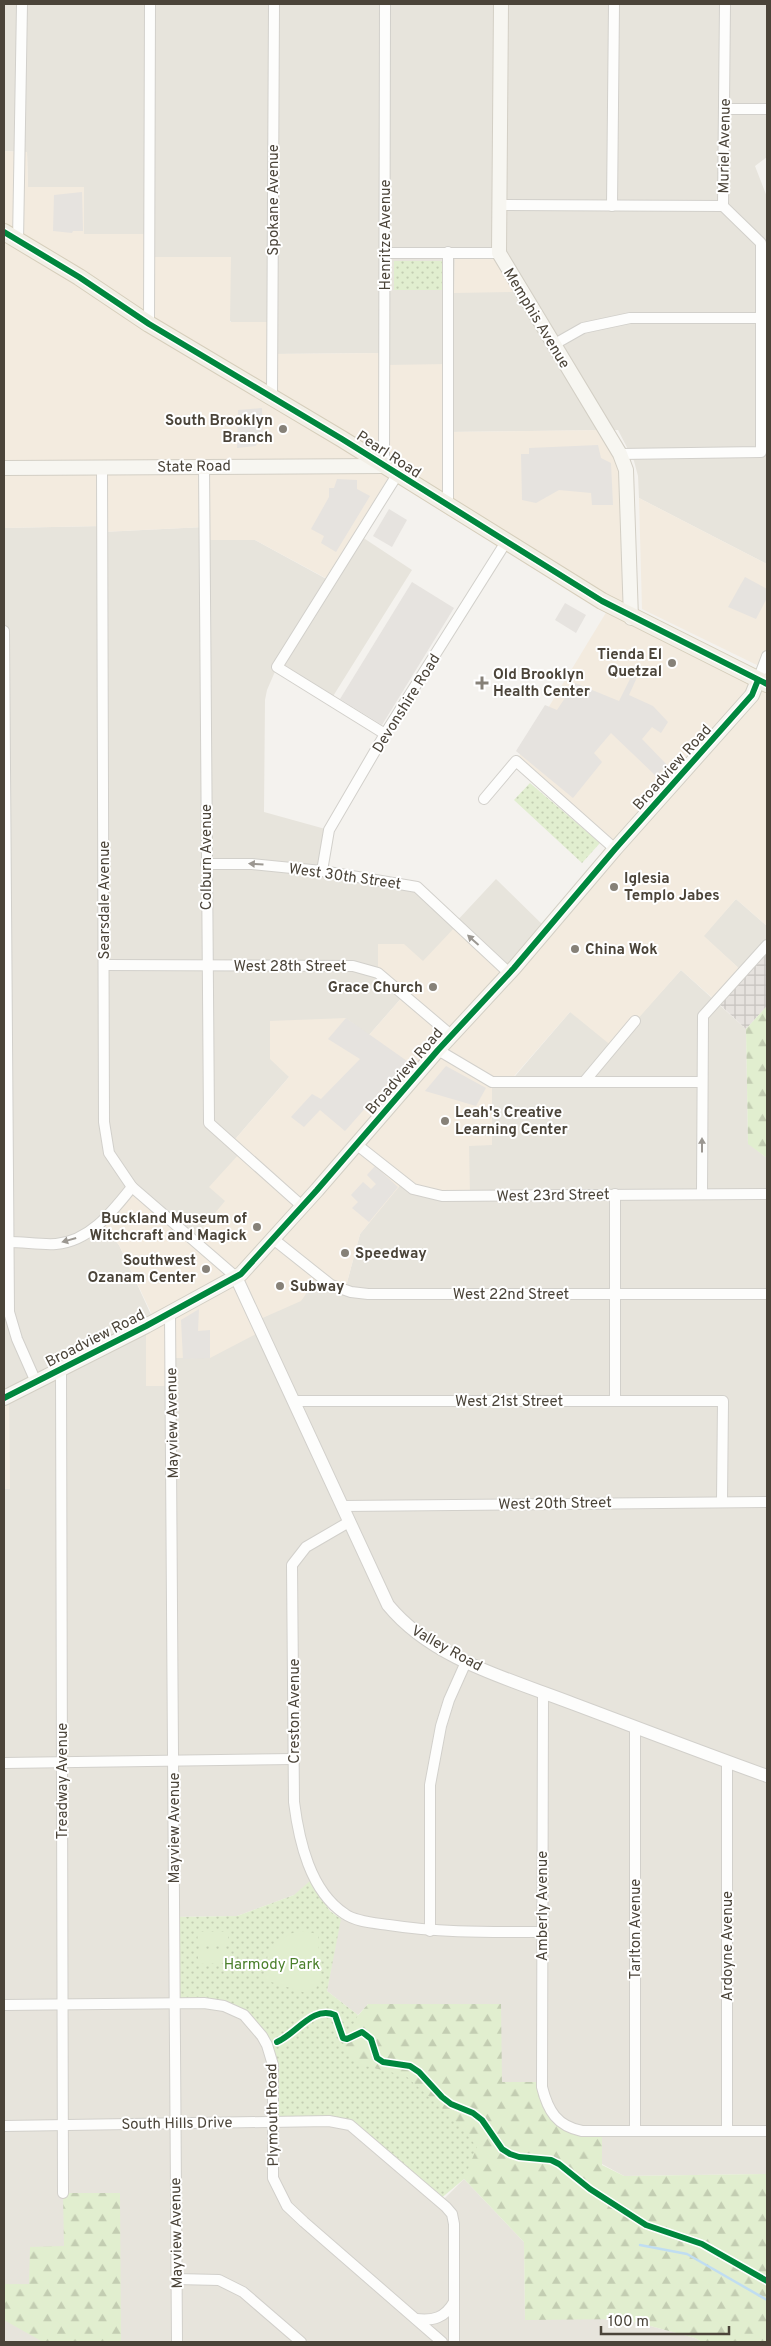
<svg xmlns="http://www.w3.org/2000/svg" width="771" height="2346" font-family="Overpass,sans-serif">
<defs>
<pattern id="industrial-grid" width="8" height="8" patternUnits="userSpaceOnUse" patternTransform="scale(1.25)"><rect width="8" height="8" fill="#e6e2de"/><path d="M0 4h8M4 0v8" fill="none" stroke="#c7c3bf"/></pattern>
<pattern id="forest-firs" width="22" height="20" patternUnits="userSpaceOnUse" patternTransform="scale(1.25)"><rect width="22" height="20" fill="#e1eecf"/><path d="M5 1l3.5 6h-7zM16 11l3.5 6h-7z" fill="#c3cdb2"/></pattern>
<pattern id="park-dots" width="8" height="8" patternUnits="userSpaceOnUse" patternTransform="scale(1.25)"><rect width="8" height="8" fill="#e1eecf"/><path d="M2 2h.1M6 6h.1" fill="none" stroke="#c3cdb2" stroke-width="1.8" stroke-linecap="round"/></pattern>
</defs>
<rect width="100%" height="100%" fill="#f4f2ee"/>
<g fill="#e7e4dc">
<polygon points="4,4 767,4 767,157 755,166 767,197 767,564 639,498 638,476 634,461 618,430 448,432 385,365 385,353 272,354 149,257 149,234 84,234 28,187 27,152 4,151"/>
<polygon points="102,526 102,532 204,527 205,540 255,540 330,581 359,535 412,570 330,701 277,667 267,690 265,700 264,812 329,830 322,870 417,887 455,923 496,879 547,929 509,973 404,995 369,1035 289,1077 231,1144 241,1153 226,1201 193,1239 101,1223 119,1245 171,1358 257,1320 325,1281 345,1290 360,1234 403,1181 469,1145 492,1145 492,1082 510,1082 570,1012 635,1021 681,970 746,1029 748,1143 767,1158 767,2174 624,2176 602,2164 602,2131 582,2131 368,2004 358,2015 327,1991 341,1911 326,1897 294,1895 237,1916 174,1917 233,2008 342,2123 441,2202 464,2179 524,2242 525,2319 624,2319 695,2338 702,2342 4,2342 4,1489 9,1489 4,1398 4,528"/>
<polygon points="736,899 767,926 767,945 743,972 703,936"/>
</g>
<g fill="#f3ebdf">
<polygon points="4,151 27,152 28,187 84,187 84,234 149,234 150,257 231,257 230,322 273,322 273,354 385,353 386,365 448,364 448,432 605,430 620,454 631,618 767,684 767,926 736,899 704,936 743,972 716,1001 681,970 613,1047 570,1012 509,1082 492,1083 492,1145 469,1146 470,1196 442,1196 403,1182 360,1234 345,1290 325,1281 308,1291 301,1301 258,1320 262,1331 210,1358 171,1358 171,1386 146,1386 146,1326 155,1321 119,1245 100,1223 132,1187 193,1239 225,1201 209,1187 240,1153 231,1144 289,1077 270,1059 270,1021 346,1018 369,1035 404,995 378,973 378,944 404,944 423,961 457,925 509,973 615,849 516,761 610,606 397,475 331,581 255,540 204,540 204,527 102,532 102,526 4,528"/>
<polygon points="455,259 494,259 515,292 454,293"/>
<polygon points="639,498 767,564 767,670 642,609"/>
<polygon points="9,1396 10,1489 4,1489 4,1398"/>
</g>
<polygon fill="url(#industrial-grid)" points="767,945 767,1006 746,1029 716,1001"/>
<g fill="url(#forest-firs)">
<polygon points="767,1006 767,1158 748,1144 746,1029"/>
<polygon points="368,2004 501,2004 502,2082 542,2082 546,2105 570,2129 602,2131 602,2165 624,2176 767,2174 767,2342 702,2342 695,2338 624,2319 525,2320 524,2242 464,2179 330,2047"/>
<polygon points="63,2193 120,2193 121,2342 43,2342 4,2320 4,2284 29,2284 30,2247 64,2246"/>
</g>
<g fill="url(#park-dots)">
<rect x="394" y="261" width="48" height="29"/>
<polygon points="530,783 600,843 582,863 514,800"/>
<polygon points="310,1881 330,1911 341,1919 327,1991 358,2015 343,2046 362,2065 406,2076 453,2118 477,2147 464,2179 439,2200 350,2125 272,2122 267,2045 233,2008 174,2005 174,1917 237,1916 294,1895"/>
</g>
<g fill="#e1eecf">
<path d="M302 1931 318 1934 320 1981 315 1990 306 1993 265 1980 268 1952C277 1942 288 1932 302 1931Z"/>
<polygon points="198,1932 228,1932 228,1946 197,1946"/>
<polygon points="228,1949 228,1963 198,1964 198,1950"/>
</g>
<g fill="#e6e3df">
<polygon points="82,192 83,231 73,231 72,233 53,231 54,195"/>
<polygon points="262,408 263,441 258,441 256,446 237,448 238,410"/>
<polygon points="598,445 601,458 611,463 613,505 592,505 591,493 559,490 536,503 522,500 521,454 529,454 529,448"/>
<polygon points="337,479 357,480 357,489 370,496 336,552 321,543 324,536 311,529 329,497 329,488 334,488"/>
<polygon points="389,509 407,520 392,547 373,536"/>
<polygon points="745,577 767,589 767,598 756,619 728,607"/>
<polygon points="412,582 454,608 382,725 340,699"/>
<polygon points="565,603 586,615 576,633 555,620"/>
<polygon points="633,673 638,675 629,695 653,706 668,722 661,733 652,727 642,739 667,765 656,776 611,733 594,753 602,762 573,798 516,751 545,705 557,710 575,683 619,701"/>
<polygon points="346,1018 407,1061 345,1131 320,1110 304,1127 291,1117 312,1094 321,1099 360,1059 328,1039"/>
<polygon points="446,1066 486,1088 476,1106 425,1091"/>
<polygon points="375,1166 398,1187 369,1222 352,1208 358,1202 351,1195 363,1182 371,1189 376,1184 367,1175"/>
<polygon points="199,1309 198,1331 210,1330 210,1358 183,1359 181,1320"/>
</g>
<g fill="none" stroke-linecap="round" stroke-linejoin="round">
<polyline stroke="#c0ddf1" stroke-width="2.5" points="640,2245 687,2254 767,2300"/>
<g stroke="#d2d0cb" stroke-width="12">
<g id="minor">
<polyline points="724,109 767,109"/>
<polyline points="499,205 723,206"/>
<polyline points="612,206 614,4"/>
<polyline points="18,241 22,4"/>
<polyline points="385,253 499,253"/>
<polyline points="149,324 150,4"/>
<polyline points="553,345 583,328 630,318 766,318"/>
<polyline points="272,396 274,4"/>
<polyline points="620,454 761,452 761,243 723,206 725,4"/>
<polyline points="204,465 209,1123 302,1206"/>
<polyline points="384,466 385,4"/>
<polyline points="102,468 104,1122 109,1153 132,1187 236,1277"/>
<polyline points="448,505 448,252"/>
<polyline points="4,631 9,1312 17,1339 36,1382"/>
<polyline points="758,680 767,656"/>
<polyline points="385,734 277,667 397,475"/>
<polyline points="484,799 516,761 615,849"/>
<polyline points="206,864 252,864 322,871 417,887 509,973"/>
<polyline points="322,871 329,830 385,734 506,542"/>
<polyline points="104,965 353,966 378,973 451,1035"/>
<polyline points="438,1050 492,1082 702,1082"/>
<polyline points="584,1082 635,1021"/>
<polyline points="356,1144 413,1189 442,1196 767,1194"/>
<polyline points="615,1194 615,1401"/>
<polyline points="702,1194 703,1016 767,945"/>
<polyline points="272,1238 331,1285 351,1292 368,1294 767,1294"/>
<path d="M9 1242C24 1242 41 1245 56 1244 90 1241 112 1212 132 1187"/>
<polyline points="170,1313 177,2342"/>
<polyline points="61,1369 63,2193"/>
<polyline points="295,1401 723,1401 722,1501"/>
<polyline points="342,1506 767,1502"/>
<path d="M349 1522 306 1547 292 1565 294 1802C299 1841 310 1891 345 1914 356 1922 376 1923 389 1925 440 1933 491 1932 542 1932"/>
<path d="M543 1692 542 2087C548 2111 557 2126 582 2131H767"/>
<polyline points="635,1727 635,2130"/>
<polyline points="727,1761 727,2131"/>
<polyline points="4,1763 294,1759"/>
<polyline points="430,1931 430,1785 441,1726 449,1700 466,1662"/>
<polyline points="4,2005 204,2003 224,2006 244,2015 262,2036 267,2045 273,2065 273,2178 287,2206 304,2222 442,2342"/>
<polyline points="4,2126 329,2121 350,2125 446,2207 452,2214 454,2224 454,2342"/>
<polyline points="177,2279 219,2280 243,2292 301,2342"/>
<path d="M416 2319C433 2321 445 2318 454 2302"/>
</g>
</g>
<g stroke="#d2d0cb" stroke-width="14">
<path id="tertiary" d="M236 1277 388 1605C433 1660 510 1679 574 1704 638 1728 703 1753 767 1776"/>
</g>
<g stroke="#d3cfc5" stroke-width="16">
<g id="secondary">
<polyline points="501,4 499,253 620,454 626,470 631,618"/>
<polyline points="4,468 384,466"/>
<polyline points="4,1398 146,1326 241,1274 317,1190 438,1050 514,968 615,849 752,695 758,680"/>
</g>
</g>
<g stroke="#d6cebb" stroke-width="18">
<polyline id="primary" points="4,232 79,277 149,324 342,439 602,601 767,684"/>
</g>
<use href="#minor" stroke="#fdfdfc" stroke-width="10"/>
<use href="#tertiary" stroke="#fdfdfc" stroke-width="12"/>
<use href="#secondary" stroke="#f7f6f1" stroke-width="14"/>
<use href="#primary" stroke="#f2efe6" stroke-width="16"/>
<g stroke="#fff" stroke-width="9">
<g id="cycleway">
<polyline points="4,232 79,277 149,324 342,439 602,601 767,684"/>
<polyline points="4,1398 146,1326 241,1274 317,1190 438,1050 514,968 615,849 752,695 758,680"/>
<path d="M277 2042C296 2034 313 2005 335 2015L343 2038 347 2039 362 2032 371 2039 377 2058 383 2062 410 2066 419 2072 442 2097 451 2104 473 2113 482 2120 502 2149 510 2154 519 2157 551 2160 559 2164 590 2189 646 2225 702 2244 767 2281"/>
</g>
</g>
<use href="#cycleway" stroke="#00873e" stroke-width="6"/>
</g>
<defs><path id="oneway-solid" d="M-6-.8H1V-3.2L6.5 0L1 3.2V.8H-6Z" transform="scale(1.25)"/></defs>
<g fill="#9b9791">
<use href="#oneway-solid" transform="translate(256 864) rotate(-176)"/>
<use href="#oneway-solid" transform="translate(473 940) rotate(-138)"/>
<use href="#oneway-solid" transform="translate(702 1145) rotate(-90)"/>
<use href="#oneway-solid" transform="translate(69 1240) rotate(164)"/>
</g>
<g fill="#868178" stroke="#fff" stroke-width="2">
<circle cx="283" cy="429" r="5"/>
<circle cx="672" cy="663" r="5"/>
<path d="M479.5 675.5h5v5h5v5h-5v5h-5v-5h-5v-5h5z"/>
<circle cx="614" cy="887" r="5"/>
<circle cx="575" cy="949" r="5"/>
<circle cx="433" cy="987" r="5"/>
<circle cx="445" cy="1121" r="5"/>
<circle cx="257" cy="1227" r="5"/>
<circle cx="345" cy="1253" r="5"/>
<circle cx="206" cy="1269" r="5"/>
<circle cx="280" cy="1286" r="5"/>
</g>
<g text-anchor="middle" stroke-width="4" stroke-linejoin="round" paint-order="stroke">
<g font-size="15" fill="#4b4439" stroke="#fff">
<text transform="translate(724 146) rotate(-89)" y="5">Muriel Avenue</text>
<text transform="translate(273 200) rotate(-90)" y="5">Spokane Avenue</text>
<text transform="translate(385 235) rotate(-90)" y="5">Henritze Avenue</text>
<text transform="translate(537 318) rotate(59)" y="5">Memphis Avenue</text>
<text transform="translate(389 454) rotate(33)" y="5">Pearl Road</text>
<text transform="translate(194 466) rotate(-1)" y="5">State Road</text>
<text transform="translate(406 703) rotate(-58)" y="5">Devonshire Road</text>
<text transform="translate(672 767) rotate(-48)" y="5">Broadview Road</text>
<text transform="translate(206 857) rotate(-90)" y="5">Colburn Avenue</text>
<text transform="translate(345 876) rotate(8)" y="5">West 30th Street</text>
<text transform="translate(104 900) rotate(-90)" y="5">Searsdale Avenue</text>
<text x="290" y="971">West 28th Street</text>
<text transform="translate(404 1071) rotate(-49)" y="5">Broadview Road</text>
<text transform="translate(553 1195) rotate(-1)" y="5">West 23rd Street</text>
<text x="511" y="1299">West 22nd Street</text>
<text transform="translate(95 1338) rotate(-27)" y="5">Broadview Road</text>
<text x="509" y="1406">West 21st Street</text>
<text transform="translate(172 1423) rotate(-91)" y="5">Mayview Avenue</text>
<text transform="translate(555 1503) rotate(-1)" y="5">West 20th Street</text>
<text transform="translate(447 1648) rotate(29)" y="5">Valley Road</text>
<text transform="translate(294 1711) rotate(-90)" y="5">Creston Avenue</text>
<text transform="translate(62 1781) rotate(-90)" y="5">Treadway Avenue</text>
<text transform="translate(174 1828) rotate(-90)" y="5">Mayview Avenue</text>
<text transform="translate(542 1906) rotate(-90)" y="5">Amberly Avenue</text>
<text transform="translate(635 1929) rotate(-90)" y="5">Tarlton Avenue</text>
<text transform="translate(727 1946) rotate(-90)" y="5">Ardoyne Avenue</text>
<text transform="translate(272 2115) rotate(-91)" y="5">Plymouth Road</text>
<text transform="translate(177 2123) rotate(-1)" y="5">South Hills Drive</text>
<text transform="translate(176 2233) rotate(-91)" y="5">Mayview Avenue</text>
</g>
<g font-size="15" font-weight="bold" fill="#4b4439" stroke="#fff" text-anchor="start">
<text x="273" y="425" text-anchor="end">South Brooklyn<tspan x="273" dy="17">Branch</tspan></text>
<text x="662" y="659" text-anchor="end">Tienda El<tspan x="662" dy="17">Quetzal</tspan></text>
<text x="493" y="679">Old Brooklyn<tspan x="493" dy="17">Health Center</tspan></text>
<text x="624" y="883">Iglesia<tspan x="624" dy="17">Templo Jabes</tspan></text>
<text x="585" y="954">China Wok</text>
<text x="423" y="992" text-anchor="end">Grace Church</text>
<text x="455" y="1117">Leah's Creative<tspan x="455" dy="17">Learning Center</tspan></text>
<text x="247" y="1223" text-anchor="end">Buckland Museum of<tspan x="247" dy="17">Witchcraft and Magick</tspan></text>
<text x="355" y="1258">Speedway</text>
<text x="196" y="1265" text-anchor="end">Southwest<tspan x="196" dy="17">Ozanam Center</tspan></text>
<text x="290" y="1291">Subway</text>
</g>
<g font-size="15" fill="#4a7f2a" stroke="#fff">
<text x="272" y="1969">Harmody Park</text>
</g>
</g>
<rect width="771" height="2346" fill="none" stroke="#4b4439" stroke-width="10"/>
<path d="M601 2326v8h128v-8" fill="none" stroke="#4b4439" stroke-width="2.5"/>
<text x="608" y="2326" font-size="15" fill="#4b4439" stroke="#ffffff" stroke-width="4" paint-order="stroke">100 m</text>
</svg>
